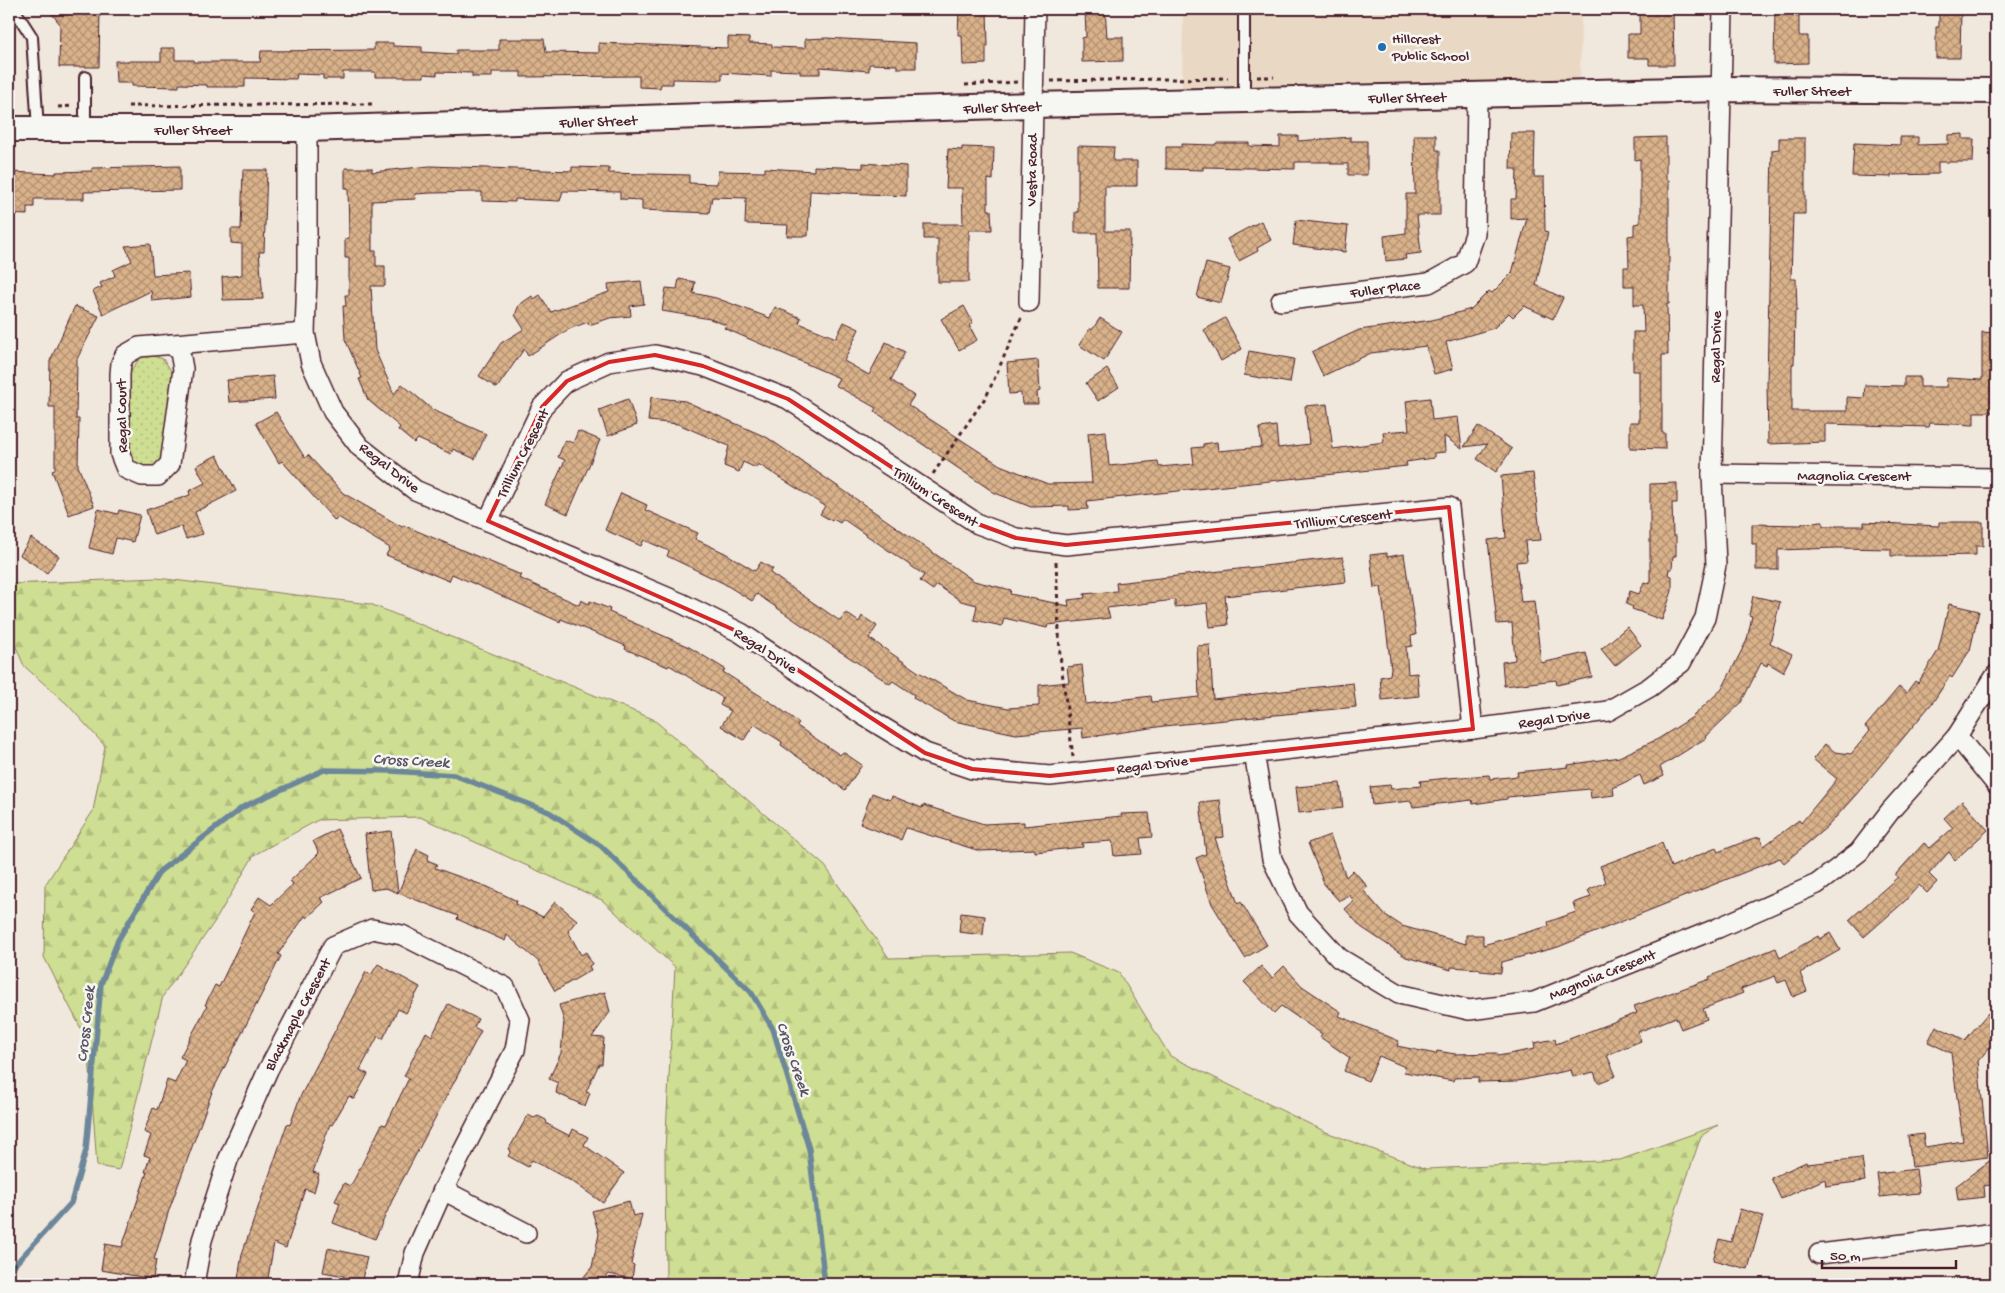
<svg xmlns="http://www.w3.org/2000/svg" width="2005" height="1293" font-family="'Gochi Hand',sans-serif">
<defs>
<pattern id="grass-dots" width="8" height="8" patternUnits="userSpaceOnUse" patternTransform="scale(1.25)"><rect width="8" height="8" fill="#cede92"/><path d="M2 2h.1M6 6h.1" fill="none" stroke="#b2be7e" stroke-width="1.8" stroke-linecap="round"/></pattern>
<pattern id="forest-firs" width="22" height="20" patternUnits="userSpaceOnUse" patternTransform="scale(1.25)"><rect width="22" height="20" fill="#cede92"/><path d="M5 1l3.5 6h-7zM16 11l3.5 6h-7z" fill="#b2be7e"/></pattern>
<pattern id="building-cross-hatch" width="8" height="8" patternUnits="userSpaceOnUse" patternTransform="scale(1.25)"><rect width="8" height="8" fill="#d9b28a"/><path d="M0 0l8 8M0 8l8-8" fill="none" stroke="#b29071"/></pattern>
</defs>
<rect width="100%" height="100%" fill="#f0e8dd"/>
<filter id="ink" filterUnits="userSpaceOnUse"><feTurbulence type="fractalNoise" baseFrequency=".02" numOctaves="2"/><feDisplacementMap in="SourceGraphic" scale="10" xChannelSelector="R" yChannelSelector="G"/><feConvolveMatrix kernelMatrix="1 2 1 2 8 2 1 2 1" color-interpolation-filters="sRGB"/></filter>
<g filter="url(#ink)">
<polygon fill="#e9d8c4" points="1183,9 1581,9 1580,85 1182,90"/>
<path fill="url(#grass-dots)" stroke="#8c7e5e" d="M151 355 163 359 174 375 161 459C152 472 139 468 129 458V373L140 358Z"/>
<polygon fill="url(#forest-firs)" stroke="#8c7e5e" points="157,578 370,604 653,719 825,866 889,958 1070,953 1119,973 1170,1056 1326,1132 1426,1169 1620,1160 1718,1125 1701,1136 1651,1284 666,1284 665,1150 675,967 602,900 420,817 318,820 254,855 215,921 163,996 119,1170 97,1166 88,1042 44,957 45,885 93,811 105,746 67,704 24,666 9,630 9,584"/>
<g fill="none" stroke-linecap="round" stroke-linejoin="round">
<polyline stroke="#6d879a" stroke-width="5.5" points="9,1271 71,1203 86,1150 101,984 118,940 160,871 243,807 324,770 391,771 454,775 549,812 601,846 751,992 773,1029 809,1149 825,1284"/>
</g>
<g fill="url(#building-cross-hatch)" stroke="#4a1f2b">
<polygon points="48,9 100,9 99,67 59,67 60,24"/>
<polygon points="959,9 987,9 988,46 986,46 986,64 963,65 962,35 958,35"/>
<polygon points="1085,9 1105,9 1107,37 1123,37 1123,61 1082,62 1082,38 1086,37"/>
<polygon points="1640,9 1673,9 1674,65 1649,65 1649,58 1628,58 1628,34 1640,34"/>
<polygon points="1775,9 1799,9 1799,36 1808,36 1808,63 1774,64"/>
<polygon points="1939,9 1961,9 1960,58 1936,58 1936,27 1939,27"/>
<polygon points="728,37 749,38 749,43 772,44 772,47 805,48 805,39 826,38 916,43 916,68 897,68 897,65 869,64 869,71 820,67 820,74 800,74 800,71 771,70 771,76 722,73 722,80 673,79 673,84 661,84 660,88 639,87 639,76 521,77 521,72 492,72 492,77 472,77 472,73 437,72 437,75 424,74 424,77 375,77 375,72 343,72 343,79 323,79 323,75 297,74 296,79 245,78 245,87 207,87 207,85 179,84 179,87 132,86 132,83 116,83 115,61 161,61 161,48 175,48 175,60 194,60 194,62 260,62 261,51 374,50 374,43 393,43 393,46 422,47 422,52 456,54 456,50 499,50 499,39 544,39 546,52 599,53 599,43 728,48"/>
<polygon points="1511,133 1535,133 1534,177 1544,177 1545,231 1548,232 1536,285 1563,298 1553,319 1524,306 1513,317 1509,313 1494,328 1446,342 1453,369 1434,374 1426,346 1371,353 1323,376 1312,352 1359,330 1432,320 1471,309 1489,291 1492,293 1512,273 1527,218 1511,219 1511,199 1516,199 1517,169 1510,169"/>
<polygon points="1963,134 1963,139 1974,139 1973,162 1938,162 1938,174 1891,175 1891,177 1852,176 1854,143 1900,145 1900,137 1918,137 1918,145 1948,144 1948,135"/>
<polygon points="1414,135 1436,135 1436,150 1440,150 1440,215 1417,215 1421,253 1405,255 1406,259 1386,261 1384,236 1406,233 1406,194 1415,194"/>
<polygon points="1280,136 1298,136 1298,141 1351,137 1351,141 1367,141 1367,175 1348,175 1348,164 1331,164 1331,162 1295,162 1295,169 1203,167 1203,170 1166,169 1166,147 1181,147 1182,144 1215,145 1216,143 1249,143 1249,146 1280,147"/>
<polygon points="1666,137 1666,180 1669,180 1669,304 1667,304 1668,355 1662,355 1662,433 1665,433 1665,449 1630,448 1630,422 1639,422 1639,371 1633,371 1633,332 1644,332 1643,305 1634,305 1634,286 1624,286 1624,267 1629,267 1628,236 1634,235 1634,224 1640,223 1640,159 1635,160 1635,138"/>
<polygon points="1779,138 1805,138 1805,214 1793,214 1791,279 1796,279 1797,311 1795,311 1794,364 1792,364 1792,411 1847,411 1847,397 1864,398 1865,385 1904,386 1904,377 1920,377 1920,387 1946,387 1947,378 1982,380 1982,332 1996,333 1996,412 1974,412 1974,425 1930,423 1929,427 1825,424 1825,442 1768,444 1767,383 1772,150 1779,149"/>
<polygon points="1078,146 1114,147 1113,161 1137,161 1137,186 1105,186 1105,231 1130,231 1129,288 1098,288 1097,233 1075,233 1075,212 1078,212"/>
<polygon points="962,147 994,148 993,180 988,179 988,210 991,210 992,230 969,230 969,282 938,282 938,239 924,239 924,224 963,224 962,188 946,188 948,149 962,150"/>
<polygon points="863,163 906,166 906,196 810,191 808,236 787,236 788,225 745,224 746,198 712,197 709,213 642,210 642,200 620,199 620,192 563,191 560,201 515,199 515,202 482,201 482,192 431,193 415,194 416,199 372,201 372,251 376,251 376,266 385,266 385,286 371,286 375,350 394,394 402,384 433,410 486,434 475,459 453,449 451,454 418,439 414,443 398,430 400,427 368,400 359,379 362,378 345,339 343,306 346,306 345,295 349,295 349,258 345,258 345,239 349,238 348,188 345,188 345,168 372,168 372,172 430,166 572,171 572,167 609,168 609,173 689,175 689,183 717,184 718,171 765,172 765,168 814,171 814,166 863,168"/>
<polygon points="180,166 180,190 84,192 84,199 34,199 34,207 27,207 27,215 9,214 9,172 56,174 56,172 92,171 92,168"/>
<polygon points="243,170 267,170 264,252 259,252 263,299 223,300 222,277 242,275 242,244 231,243 231,229 241,229"/>
<polygon points="1296,220 1348,226 1345,252 1293,245"/>
<polygon points="1261,221 1271,240 1257,248 1258,251 1239,261 1227,239"/>
<polygon points="150,244 153,275 189,273 191,297 152,301 151,291 103,314 93,291 102,287 100,283 115,276 113,270 132,261 125,246"/>
<polygon points="1206,263 1230,269 1221,303 1197,297"/>
<polygon points="679,279 695,282 693,293 716,298 770,318 775,307 801,318 799,323 836,338 844,322 859,329 844,361 869,375 886,342 905,352 891,380 914,396 908,405 1000,465 1048,484 1092,483 1088,433 1106,431 1109,466 1158,461 1159,467 1194,464 1192,448 1203,447 1203,444 1217,442 1218,451 1262,447 1259,428 1276,426 1278,448 1309,444 1305,406 1327,404 1333,449 1384,442 1383,432 1409,430 1406,401 1430,398 1432,420 1458,417 1462,449 1444,436 1445,452 1434,453 1434,458 1406,462 1407,466 1087,501 1088,509 1069,510 1069,506 1031,507 995,493 906,433 874,411 876,408 835,385 839,378 724,328 726,325 710,319 662,311 666,288 677,289"/>
<polygon points="641,281 644,304 630,306 631,316 610,318 589,325 588,322 569,329 528,356 524,349 497,388 479,376 501,343 524,329 515,315 519,305 532,296 534,299 540,295 551,312 609,292 608,284"/>
<polygon points="75,306 99,316 77,359 76,419 79,419 78,466 94,506 69,515 52,471 55,470 55,407 49,407 50,361"/>
<polygon points="964,306 973,323 969,325 977,340 959,350 941,319"/>
<polygon points="1100,318 1122,332 1104,361 1079,345 1090,328 1092,330"/>
<polygon points="1225,318 1242,349 1221,361 1204,330"/>
<polygon points="1249,351 1294,359 1290,383 1244,375"/>
<polygon points="1038,360 1040,391 1037,392 1038,404 1022,404 1021,393 1009,394 1007,363"/>
<polygon points="1107,369 1119,387 1098,401 1086,383"/>
<polygon points="273,376 275,399 229,402 227,380"/>
<polygon points="651,397 685,401 768,438 974,581 1011,590 1010,594 1069,606 1068,600 1085,598 1084,594 1117,591 1116,583 1343,557 1346,582 1225,596 1228,625 1210,627 1207,603 1175,607 1175,600 1107,608 1110,618 1048,625 1047,628 1004,618 1002,626 974,620 977,605 961,601 937,585 933,590 920,581 924,575 843,519 840,523 833,519 832,521 820,514 825,506 758,464 756,468 743,462 739,472 724,466 729,446 678,424 648,421"/>
<polygon points="628,399 637,425 608,436 599,410"/>
<polygon points="276,412 305,458 308,455 343,493 402,527 403,525 521,575 519,578 579,605 581,600 589,604 590,601 610,609 609,612 689,647 725,669 723,672 775,705 799,723 797,726 840,755 843,752 862,765 845,790 781,745 782,742 754,724 744,740 721,726 731,711 720,705 723,698 669,665 668,667 625,649 626,646 561,619 560,622 452,574 449,581 386,555 390,548 338,517 335,521 282,461 279,463 256,423"/>
<polygon points="1478,426 1512,449 1496,472 1477,459 1487,444 1464,447"/>
<polygon points="578,431 600,440 568,514 545,504 565,460 558,457 565,440 573,443"/>
<polygon points="217,455 236,491 195,512 203,534 186,539 181,526 154,535 146,510 190,495 189,491 205,483 196,466"/>
<polygon points="1533,473 1541,540 1525,541 1527,561 1516,562 1521,602 1534,601 1541,663 1586,653 1592,677 1557,685 1556,680 1504,686 1502,662 1515,660 1512,623 1497,624 1488,540 1506,538 1501,476"/>
<polygon points="1677,483 1677,503 1672,503 1673,536 1676,536 1676,556 1673,556 1672,569 1669,569 1668,575 1672,576 1672,591 1662,620 1632,609 1633,607 1626,604 1630,591 1639,594 1644,582 1650,584 1650,484"/>
<polygon points="621,493 647,505 645,510 698,533 695,539 725,553 755,571 761,562 773,569 770,573 840,621 846,613 859,622 862,616 877,626 869,638 917,671 967,700 1008,708 1039,706 1039,685 1069,682 1067,667 1082,665 1086,704 1151,696 1152,702 1199,697 1197,646 1210,645 1213,699 1353,683 1356,707 1164,726 1083,738 1082,728 1016,734 954,721 913,698 914,695 893,681 890,684 835,648 757,594 752,601 723,583 667,556 669,551 644,540 641,546 605,530"/>
<polygon points="98,509 118,514 119,510 140,515 133,542 116,538 112,554 89,548"/>
<polygon points="1823,522 1823,526 1864,526 1864,522 1939,526 1939,522 1983,522 1983,546 1976,546 1976,555 1928,556 1891,556 1891,549 1838,548 1778,550 1778,570 1756,570 1756,544 1752,544 1752,524 1802,525 1802,523"/>
<polygon points="31,538 59,556 47,573 20,555"/>
<polygon points="1387,553 1387,557 1404,554 1416,635 1411,636 1412,646 1406,647 1408,674 1417,673 1419,696 1382,700 1380,677 1390,675 1391,668 1381,587 1374,588 1370,555"/>
<polygon points="1753,596 1780,602 1770,643 1792,654 1783,672 1768,663 1767,666 1761,663 1741,703 1705,737 1706,738 1660,767 1664,776 1644,785 1640,775 1613,788 1614,795 1591,798 1590,789 1507,797 1507,799 1473,804 1472,800 1413,807 1411,801 1372,805 1370,787 1390,785 1391,789 1421,786 1420,781 1448,778 1489,775 1490,779 1518,776 1517,772 1569,767 1568,765 1619,757 1658,739 1691,718 1722,689 1747,640 1752,616 1749,615"/>
<polygon points="1949,604 1979,611 1970,650 1952,678 1950,676 1933,702 1861,789 1828,826 1784,863 1780,858 1558,947 1502,962 1501,973 1480,971 1480,969 1451,967 1451,970 1406,957 1361,927 1345,909 1354,901 1349,895 1339,901 1324,884 1308,843 1330,835 1346,877 1353,870 1368,887 1364,891 1384,914 1402,926 1466,944 1466,935 1483,935 1483,945 1549,926 1548,922 1576,912 1573,903 1591,897 1588,890 1606,882 1600,866 1662,843 1671,867 1716,848 1718,852 1751,839 1760,837 1764,846 1799,820 1801,823 1837,779 1813,759 1825,744 1835,752 1851,754 1870,731 1865,727 1899,687 1906,693 1915,681 1918,683 1938,651"/>
<polygon points="1627,627 1641,645 1615,666 1601,649"/>
<polygon points="1340,783 1343,808 1299,813 1296,787"/>
<polygon points="872,793 890,800 892,796 922,808 923,805 984,824 1024,822 1024,826 1122,816 1121,814 1149,813 1152,837 1140,838 1142,854 1114,856 1112,841 1082,843 1083,847 1035,852 1035,849 980,851 906,828 901,840 860,824"/>
<polygon points="1220,800 1224,837 1215,838 1238,904 1241,902 1267,945 1245,958 1212,904 1196,858 1206,854 1200,802"/>
<polygon points="1962,801 1988,830 1955,860 1949,852 1929,874 1937,882 1927,893 1919,885 1905,901 1864,937 1849,920 1898,877 1895,875 1924,843 1930,848 1953,828 1944,818"/>
<polygon points="337,829 361,878 320,898 324,902 307,918 305,916 278,954 281,956 212,1092 169,1210 154,1260 156,1260 153,1279 101,1270 105,1244 122,1247 147,1172 145,1172 150,1157 144,1155 151,1135 144,1132 153,1108 157,1110 167,1080 175,1083 186,1060 180,1057 207,1006 205,1005 215,985 219,987 255,912 251,909 259,897 271,905 293,884 290,881 319,853 313,841"/>
<polygon points="391,831 398,893 386,888 371,890 365,834"/>
<polygon points="417,849 429,855 427,860 437,864 435,868 488,887 517,901 516,904 543,917 555,902 577,920 568,931 581,955 586,952 592,964 589,966 591,970 555,991 538,961 507,935 505,941 457,919 458,916 398,893"/>
<polygon points="961,913 985,916 983,935 959,932"/>
<polygon points="1830,933 1840,950 1800,973 1807,991 1793,997 1786,980 1778,983 1775,976 1741,989 1743,993 1703,1009 1707,1019 1681,1029 1676,1017 1638,1032 1641,1041 1607,1055 1616,1076 1598,1083 1594,1072 1573,1077 1571,1070 1518,1081 1478,1082 1478,1077 1454,1078 1453,1081 1404,1072 1405,1067 1379,1056 1368,1081 1344,1071 1350,1058 1320,1037 1322,1034 1281,1006 1274,1013 1244,982 1261,966 1272,978 1284,966 1302,986 1341,1012 1339,1016 1399,1041 1397,1046 1436,1054 1437,1051 1455,1054 1497,1053 1498,1056 1535,1049 1534,1043 1555,1039 1556,1044 1637,1013 1634,1006 1710,979 1709,977 1756,956 1776,948 1780,958 1818,936 1820,939"/>
<polygon points="378,964 420,987 406,1013 398,1009 383,1039 378,1036 360,1070 368,1074 354,1099 349,1096 332,1125 330,1124 313,1172 319,1174 314,1192 305,1189 286,1248 274,1243 267,1284 238,1279 242,1254 287,1124 290,1125 300,1097 366,972 371,975"/>
<polygon points="605,992 610,1012 592,1037 604,1038 602,1064 599,1064 586,1092 590,1093 585,1106 556,1093 558,1083 549,1079 561,1053 564,1021 559,1005"/>
<polygon points="448,1004 478,1019 474,1027 481,1031 395,1194 375,1239 333,1223 340,1203 335,1201 344,1183 350,1186 354,1180 382,1124 386,1125 409,1078 404,1076 426,1032 432,1036"/>
<polygon points="1988,1013 1996,1019 1996,1040 1978,1061 1988,1157 1912,1167 1908,1136 1923,1134 1925,1147 1963,1141 1951,1053 1928,1042 1936,1026 1965,1040"/>
<polygon points="528,1115 534,1118 538,1116 546,1120 547,1124 570,1136 573,1129 588,1137 584,1145 624,1173 603,1203 573,1182 532,1160 528,1167 508,1156 511,1151 509,1149"/>
<polygon points="1996,1156 1996,1184 1984,1186 1985,1197 1958,1200 1956,1186"/>
<polygon points="1862,1158 1865,1181 1826,1186 1825,1179 1781,1199 1771,1178 1806,1162 1807,1164"/>
<polygon points="1916,1169 1919,1193 1880,1197 1877,1174"/>
<polygon points="629,1201 633,1216 642,1214 631,1264 634,1265 632,1279 609,1274 601,1284 578,1284 592,1267 599,1234 592,1211"/>
<polygon points="1740,1209 1763,1216 1748,1269 1713,1260 1719,1239 1731,1242"/>
<polygon points="328,1248 367,1257 361,1284 343,1280 344,1276 323,1272"/>
</g>
<g fill="none" stroke-linecap="round" stroke-linejoin="round">
<g stroke="#4a1f2b" stroke-width="14">
<g id="service">
<polyline points="14,9 32,37 38,129"/>
<polyline points="85,77 85,129"/>
<polyline points="1244,101 1244,9"/>
</g>
</g>
<g stroke="#4a1f2b" stroke-width="22">
<g id="minor">
<polyline points="307,129 307,275 305,333 311,363 333,412 360,447 415,490 681,603 741,633 866,717 925,753 972,769 1050,776 1473,729 1608,711 1650,687 1681,663 1705,618 1716,565 1712,474 1723,9"/>
<polyline points="1281,301 1429,283 1465,263 1475,234 1477,96"/>
<polyline points="1029,302 1035,9"/>
<polyline points="171,344 180,352 183,369 170,464 158,476 142,476 126,469 120,454 120,374 121,363 125,355 139,347 305,333"/>
<polyline points="1712,474 1996,478"/>
<polyline points="488,521 542,407 567,381 609,362 655,355 703,366 788,399 978,524 1016,538 1066,545 1449,507 1473,729"/>
<polyline points="1957,736 1996,784"/>
<polyline points="1254,753 1272,859 1298,913 1339,958 1399,994 1469,1010 1534,1002 1718,928 1817,884 1859,852 1891,810 1957,736 1996,675"/>
<polyline points="443,1190 526,1233"/>
<polyline points="1819,1254 1996,1233"/>
<polyline points="194,1284 202,1240 228,1160 268,1070 333,946 372,929 402,935 505,987 520,1020 515,1050 443,1190 415,1253 408,1284"/>
</g>
</g>
<g stroke="#4a1f2b" stroke-width="28">
<polyline id="tertiary" points="9,129 307,129 1033,105 1722,89 1996,91"/>
</g>
<g stroke="#4a1f2b" stroke-width="3" stroke-dasharray="4 4" stroke-linecap="butt">
<polyline points="1257,77 1274,77"/>
<polyline points="1051,81 1228,78"/>
<polyline points="965,85 1017,82"/>
<polyline points="128,106 375,104"/>
<polyline points="58,107 72,106"/>
<polyline points="933,474 987,395 1022,316"/>
<polyline points="1056,562 1060,655 1073,757"/>
</g>
<use href="#service" stroke="#f6f6f2" stroke-width="10"/>
<use href="#minor" stroke="#f6f6f2" stroke-width="19"/>
<use href="#tertiary" stroke="#f6f6f2" stroke-width="24"/>
</g>
</g>
<path fill="none" stroke="#d62828" stroke-width="4" stroke-linejoin="round" d="M655 355 703 366 788 399 978 524 1016 538 1066 545 1449 507 1473 729 1050 776 972 769 925 753 741 633 488 521 542 407 567 381 609 362Z"/>
<circle fill="#1f6fb2" stroke="#f6f6f2" stroke-width="2" cx="1382" cy="47" r="5"/>
<g text-anchor="middle" stroke-width="5" stroke-linejoin="round" paint-order="stroke">
<g font-size="15" fill="#4a1f2b" stroke="#f6f6f2" text-anchor="start">
<text x="1392" y="43">Hillcrest<tspan x="1392" dy="17">Public School</tspan></text>
</g>
<g font-size="15" fill="#4a1f2b" stroke="#f6f6f2">
<text x="1812" y="95">Fuller Street</text>
<text transform="translate(1407 97) rotate(-1)" y="5">Fuller Street</text>
<text transform="translate(1002 107) rotate(-2)" y="5">Fuller Street</text>
<text transform="translate(598 121) rotate(-2)" y="5">Fuller Street</text>
<text x="193" y="134">Fuller Street</text>
<text transform="translate(1031 170) rotate(-89)" y="5">Vesta Road</text>
<text transform="translate(1385 288) rotate(-7)" y="5">Fuller Place</text>
<text transform="translate(1715 347) rotate(-89)" y="5">Regal Drive</text>
<text transform="translate(121 416) rotate(-91)" y="5">Regal Court</text>
<text transform="translate(522 453) rotate(-63)" y="5">Trillium Crescent</text>
<text transform="translate(390 467) rotate(38)" y="5">Regal Drive</text>
<text x="1854" y="480">Magnolia Crescent</text>
<text transform="translate(936 496) rotate(33)" y="5">Trillium Crescent</text>
<text transform="translate(1343 518) rotate(-6)" y="5">Trillium Crescent</text>
<text transform="translate(766 650) rotate(33)" y="5">Regal Drive</text>
<text transform="translate(1554 718) rotate(-8)" y="5">Regal Drive</text>
<text transform="translate(1152 764) rotate(-7)" y="5">Regal Drive</text>
<text transform="translate(1602 974) rotate(-22)" y="5">Magnolia Crescent</text>
<text transform="translate(297 1014) rotate(-62)" y="5">Blackmaple Crescent</text>
</g>
<g font-size="16" font-style="italic" fill="#5b5362" stroke="#f6f6f2">
<text transform="translate(411 759) rotate(3)" y="6">Cross Creek</text>
<text transform="translate(84 1024) rotate(-84)" y="6">Cross Creek</text>
<text transform="translate(795 1058) rotate(71)" y="6">Cross Creek</text>
</g>
</g>
<rect width="2005" height="1293" fill="none" stroke="#f6f6f2" stroke-width="30"/>
<rect x="15" y="15" width="1975" height="1263" fill="none" stroke="#4a1f2b" stroke-width="2" filter="url(#ink)"/>
<path d="M1822 1260v8h134v-8" fill="none" stroke="#4a1f2b" stroke-width="2.5"/>
<text x="1830" y="1260" font-size="15" fill="#4a1f2b" stroke="#f6f6f2" stroke-width="4" paint-order="stroke">50 m</text>
</svg>
